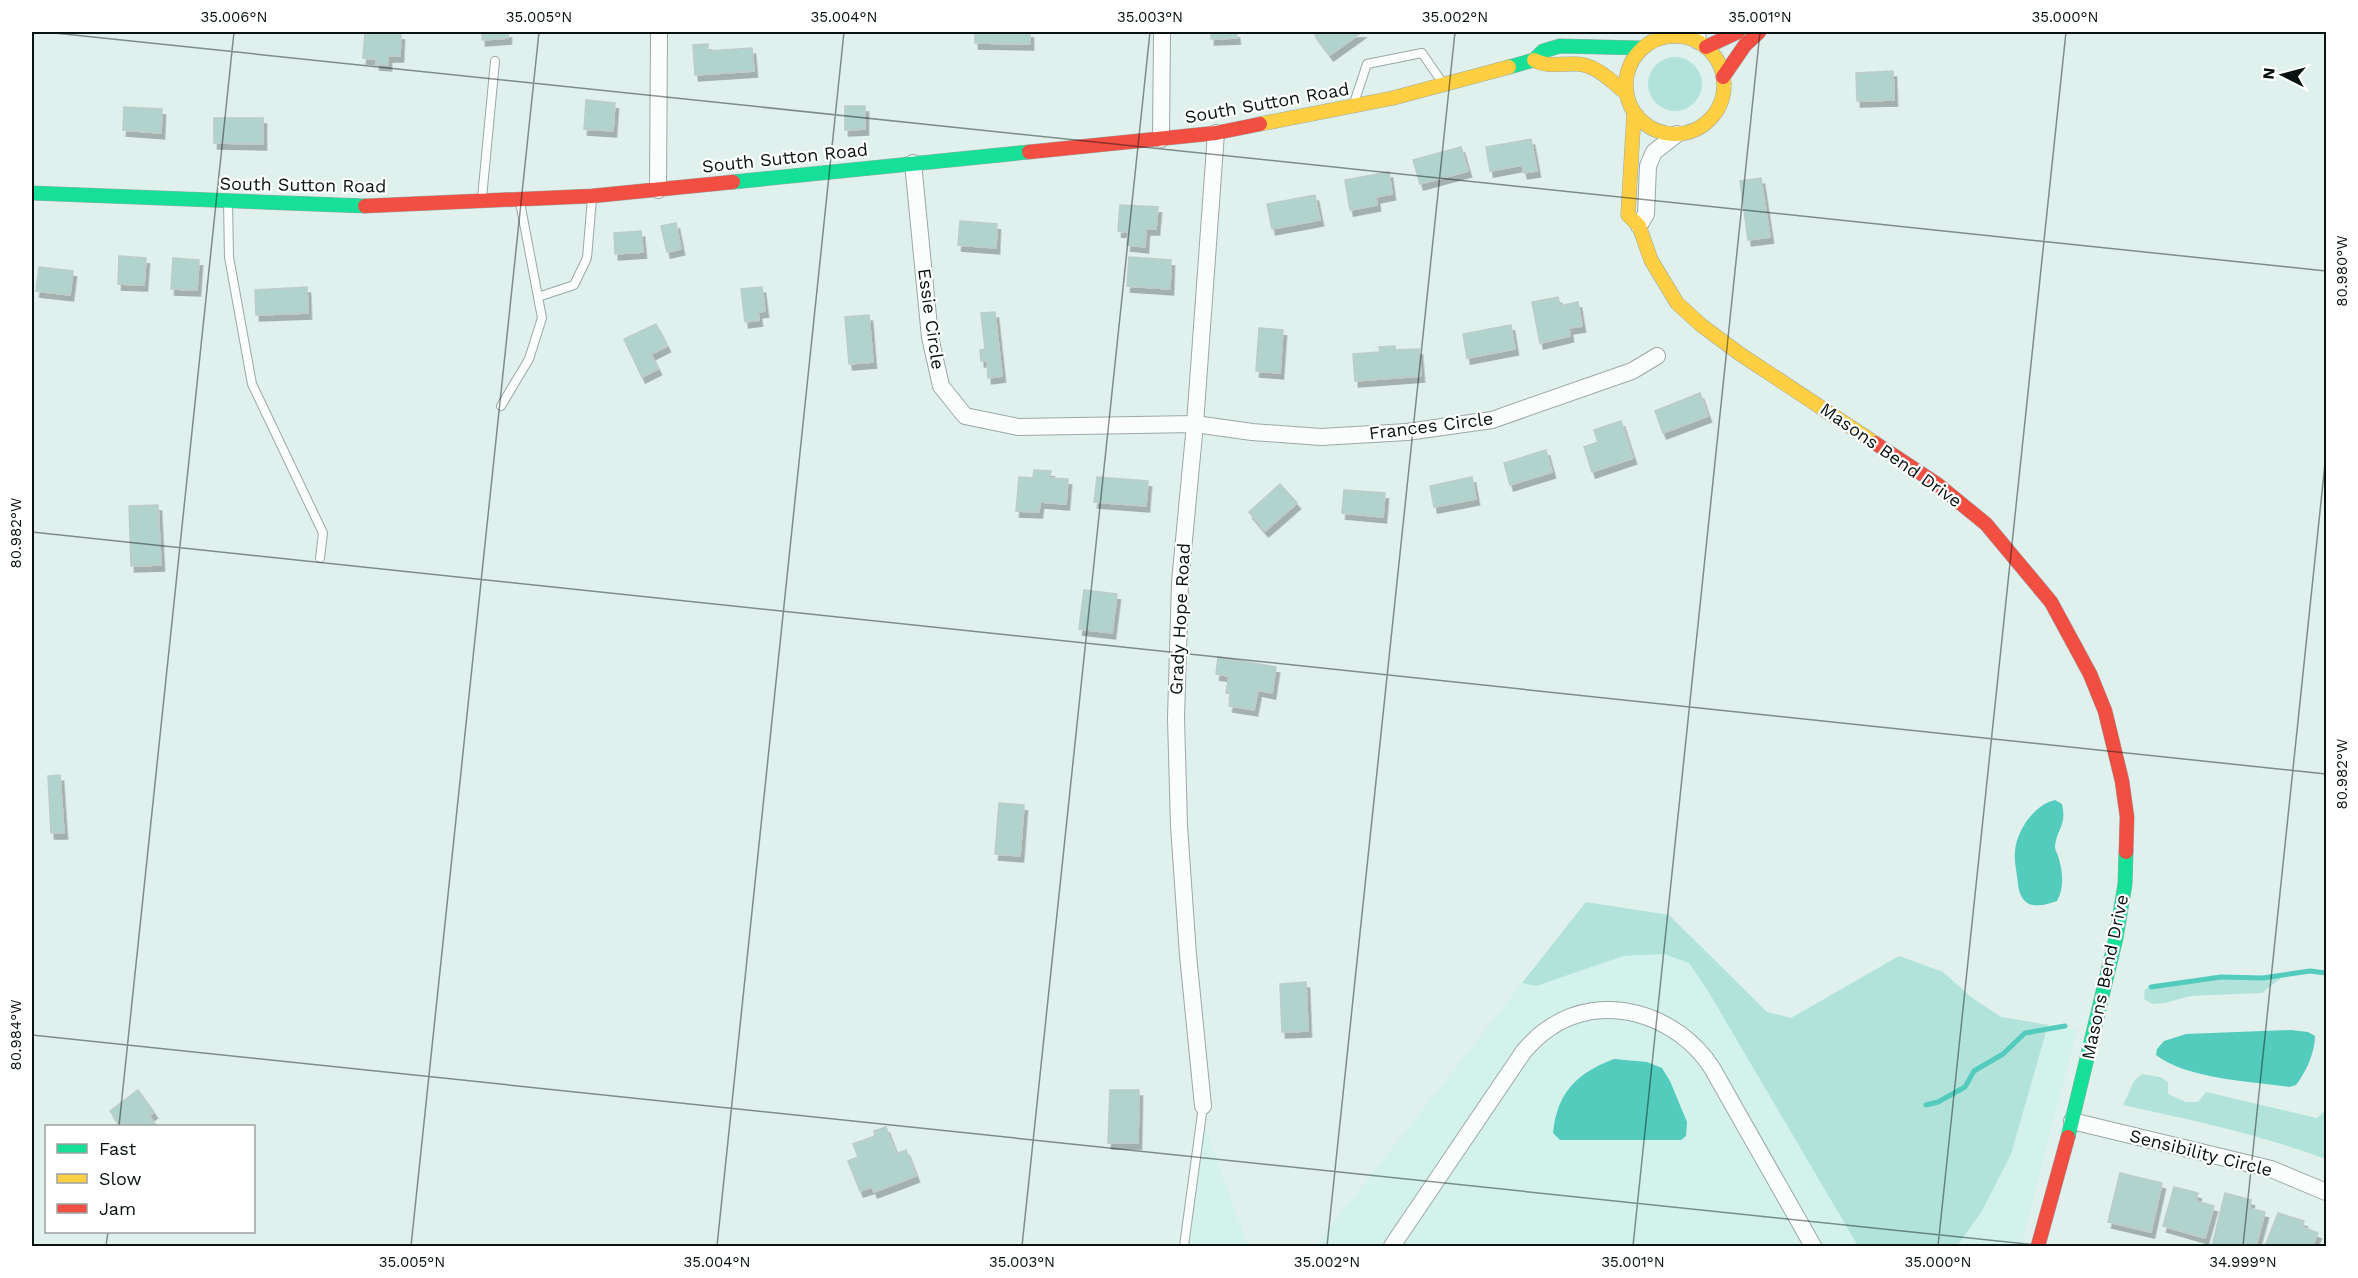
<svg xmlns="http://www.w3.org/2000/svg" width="2358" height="1278" font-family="'Work Sans',sans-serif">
<defs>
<filter id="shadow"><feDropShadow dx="3.5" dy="6" stdDeviation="0" flood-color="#0004"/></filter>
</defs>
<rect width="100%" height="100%" fill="#dff0ed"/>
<g fill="#d3f2ec">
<polygon points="1586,902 1669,915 1767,1012 1791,1018 1899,956 1943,972 1971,997 2001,1017 2077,1030 2021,1246 1315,1246"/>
<polygon points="1204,1124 1248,1246 1188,1246"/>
</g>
<g fill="#b1e3da">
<circle cx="1675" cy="84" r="27"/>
<polygon points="1586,902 1669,915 1767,1012 1791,1018 1899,956 1943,972 1971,997 2001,1017 2048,1025 2011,1154 1982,1211 1957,1246 1858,1246 1708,991 1689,963 1664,954 1623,956 1536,986 1522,983"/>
<polygon points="2286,974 2262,993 2190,996 2165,1003 2152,1004 2144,999 2145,989 2151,987 2221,977 2263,978"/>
<path d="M2142 1074 2160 1077 2168 1082V1094L2186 1102H2198L2206 1092 2317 1118 2326 1110V1159C2261 1135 2192 1120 2123 1105L2134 1081Z"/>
</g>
<g fill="#53cbbd">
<path d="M2055 800 2062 804C2067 826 2057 828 2055 846 2055 851 2058 854 2059 859 2063 873 2064 889 2057 901 2048 904 2039 907 2029 904 2019 899 2018 886 2017 876 2016 868 2014 860 2015 852 2016 831 2034 805 2055 800Z"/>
<path d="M2291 1030 2308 1032 2315 1036C2315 1052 2306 1072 2296 1085L2289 1087C2250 1081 2187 1079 2156 1055L2157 1049 2164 1041 2186 1034Z"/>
<path d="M1614 1059 1647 1062 1662 1068 1670 1081 1687 1122 1686 1136 1681 1140H1560L1553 1133C1557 1092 1577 1073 1614 1059Z"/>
</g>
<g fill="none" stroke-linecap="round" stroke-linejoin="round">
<g stroke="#53cbbd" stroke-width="5">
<polyline points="2151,987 2221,977 2263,978 2310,971 2326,973"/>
<polyline points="1926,1105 1938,1102 1965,1087 1974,1071 2003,1054 2025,1033 2065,1026"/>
</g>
</g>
<g fill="#b1d3ce" stroke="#bdccc9" stroke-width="1.5" filter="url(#shadow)">
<polygon points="365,32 401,34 400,56 388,56 388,65 376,64 376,59 363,58"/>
<polygon points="482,32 508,32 508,38 482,40"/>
<polygon points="975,32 1030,32 1030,44 975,43"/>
<polygon points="1211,32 1236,32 1237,38 1211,39"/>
<polygon points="1313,32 1362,32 1330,55"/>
<polygon points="708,44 708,51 752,48 754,71 695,75 693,45"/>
<polygon points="1893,71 1894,100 1857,101 1856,73"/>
<polygon points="586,100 615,103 613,131 584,129"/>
<polygon points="845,106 865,106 865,129 845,130"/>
<polygon points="124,107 162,109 161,133 123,130"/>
<polygon points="214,118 263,118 263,144 214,143"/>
<polygon points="1531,139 1537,171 1524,173 1522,165 1490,171 1486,147"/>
<polygon points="1461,147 1468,171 1420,184 1413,160"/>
<polygon points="1389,172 1392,194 1376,197 1377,205 1350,210 1345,180"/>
<polygon points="1761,178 1770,237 1748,240 1740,181"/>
<polygon points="1315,195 1320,220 1272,229 1267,204"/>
<polygon points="1120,205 1158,207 1156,229 1146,229 1145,247 1127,245 1128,232 1118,231"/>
<polygon points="960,221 997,224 996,248 958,245"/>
<polygon points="676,223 681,249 667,252 661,226"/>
<polygon points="641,231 643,252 615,254 614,233"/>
<polygon points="119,256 146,258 144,285 118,284"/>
<polygon points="1129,257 1171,260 1170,289 1127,286"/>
<polygon points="173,258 199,260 197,290 171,289"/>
<polygon points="39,267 73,271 70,295 36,291"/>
<polygon points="307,287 308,313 256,315 255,290"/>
<polygon points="762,287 765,311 758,312 759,320 745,322 741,289"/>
<polygon points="1558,297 1560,306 1578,302 1582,326 1569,328 1570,336 1540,343 1532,302"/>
<polygon points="995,312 1002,376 988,378 987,361 981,361 980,350 985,349 981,313"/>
<polygon points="869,315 873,362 849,364 845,317"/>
<polygon points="656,324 667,346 651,354 658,369 642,377 624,339"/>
<polygon points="1511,325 1515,349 1467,358 1463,334"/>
<polygon points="1259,328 1283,330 1280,373 1256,371"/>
<polygon points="1395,346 1395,350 1419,349 1421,376 1355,381 1353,354 1380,352 1379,347"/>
<polygon points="1700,393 1708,416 1663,433 1655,411"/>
<polygon points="1621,421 1633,458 1592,472 1584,447 1598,442 1594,430"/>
<polygon points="1546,450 1552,472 1510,485 1504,463"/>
<polygon points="1034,470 1051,471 1050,478 1068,479 1066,504 1040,502 1039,512 1016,511 1019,477 1033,478"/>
<polygon points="1097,477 1148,481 1146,506 1094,502"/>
<polygon points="1472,477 1476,499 1434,507 1430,486"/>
<polygon points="1280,484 1297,503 1265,531 1249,512"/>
<polygon points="1344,490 1385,493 1383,517 1342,513"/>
<polygon points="158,505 161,565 131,566 129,506"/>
<polygon points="1084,590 1117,594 1112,633 1079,629"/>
<polygon points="1218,657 1276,667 1272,693 1258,690 1254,710 1229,706 1231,694 1226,693 1229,676 1216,674"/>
<polygon points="60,775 64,833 51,833 48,776"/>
<polygon points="999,803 1024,805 1020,856 995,854"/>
<polygon points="1306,982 1308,1031 1282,1032 1280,984"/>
<polygon points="138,1090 154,1112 149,1116 157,1126 121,1126 110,1111"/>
<polygon points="1110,1090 1139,1090 1138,1143 1108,1143"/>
<polygon points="886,1127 896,1154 906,1150 916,1176 874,1192 872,1187 860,1191 848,1161 858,1157 853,1144 875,1136 874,1131"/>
<polygon points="2120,1173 2162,1183 2151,1232 2108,1222"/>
<polygon points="2174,1187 2198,1193 2196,1201 2214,1206 2205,1238 2163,1226"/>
<polygon points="2225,1193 2251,1200 2249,1208 2265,1212 2256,1246 2228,1245 2228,1246 2212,1246"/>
<polygon points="2278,1213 2304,1221 2302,1227 2318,1233 2312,1246 2265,1246"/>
</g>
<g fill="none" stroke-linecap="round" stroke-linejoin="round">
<g stroke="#9ba8a7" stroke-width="10">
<g id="lane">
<polyline points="1354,103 1367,64 1422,53 1442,82"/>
<polyline points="482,198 495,61"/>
<polyline points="228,202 229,257 252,384 323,533 320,558"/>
<polyline points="538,297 574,285 587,258 592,198"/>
<polyline points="501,406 529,359 542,318 520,202"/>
<polyline points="1184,1246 1203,1106"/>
</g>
</g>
<g stroke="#9ba8a7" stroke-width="18">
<g id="street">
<polyline points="1697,32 1698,41"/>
<polyline points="1669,35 1671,32"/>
<polyline points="1161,139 1162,32"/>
<polyline points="913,163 930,337 941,386 965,416 1018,427 1195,424 1252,432 1321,437 1407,432 1492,420 1632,371 1657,356"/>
<polyline points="658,190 659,32"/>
<polyline points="1639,226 1646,214 1648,166 1654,152 1677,134"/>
<polyline points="1203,1106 1188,955 1179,826 1176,718 1180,582 1195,424 1216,133"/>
<polyline points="2072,1121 2271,1169 2326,1192"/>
<path d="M1392 1246 1524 1051C1531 1043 1539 1035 1548 1029 1603 990 1678 1015 1712 1068L1813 1246"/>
</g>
</g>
<g stroke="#9ba8a7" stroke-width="15">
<g id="fast">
<polyline points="1509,67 1534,60 1543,51 1560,46 1641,48"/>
<polyline points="733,182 1029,152"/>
<polyline points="32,193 365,206"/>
<polyline points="2068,1137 2116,938 2125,884 2126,852"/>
</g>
</g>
<g stroke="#9ba8a7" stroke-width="15">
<g id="slow">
<circle cx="1675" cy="85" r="49"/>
<path d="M1534 60C1549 68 1560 63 1577 64 1597 65 1611 81 1626 93"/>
<polyline points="1634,113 1628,215 1639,226 1651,260 1677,303 1701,325 1740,354 1875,443"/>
<polyline points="1260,124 1393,98 1509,67"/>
</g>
</g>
<g stroke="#9ba8a7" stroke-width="15">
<g id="jam">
<polyline points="1706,47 1738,32"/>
<polyline points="1723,77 1745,45 1759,32"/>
<polyline points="1029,152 1216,133 1260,124"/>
<polyline points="365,206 592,196 733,182"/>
<polyline points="1875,443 1937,484 1986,524 2051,602 2090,674 2105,711 2122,781 2127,817 2126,852"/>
<polyline points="2038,1246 2068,1137"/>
</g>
</g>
<use href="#lane" stroke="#fafdfc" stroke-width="8"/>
<use href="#street" stroke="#fafdfc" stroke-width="16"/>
<use href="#fast" stroke="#16e098" stroke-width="14"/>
<use href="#slow" stroke="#ffcf43" stroke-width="14"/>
<use href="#jam" stroke="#f24e42" stroke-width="14"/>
</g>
<path fill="none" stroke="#081311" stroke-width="1.5" stroke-opacity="0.45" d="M45 32 2326 271M32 532 2326 774M32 1035 2045 1246M119 1126 234 32M106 1246 108 1232M411 1246 539 32M717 1246 844 32M1022 1246 1150 32M1327 1246 1455 32M1633 1246 1760 32M1938 1246 2066 32M2243 1246 2326 454"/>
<g text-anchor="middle" stroke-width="4.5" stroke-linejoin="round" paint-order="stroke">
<g font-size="18" fill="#081311" stroke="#fff">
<text transform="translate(1267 103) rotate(-10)" y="6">South Sutton Road</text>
<text transform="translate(785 158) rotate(-6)" y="6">South Sutton Road</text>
<text transform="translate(303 185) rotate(1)" y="6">South Sutton Road</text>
<text transform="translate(931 319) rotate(82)" y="6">Essie Circle</text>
<text transform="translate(1431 426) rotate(-7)" y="6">Frances Circle</text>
<text transform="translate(1891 455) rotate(35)" y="6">Masons Bend Drive</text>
<text transform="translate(1180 619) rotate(-87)" y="6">Grady Hope Road</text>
<text transform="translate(2105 977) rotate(-78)" y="6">Masons Bend Drive</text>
<text transform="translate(2201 1153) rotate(14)" y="6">Sensibility Circle</text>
</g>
</g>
<rect width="2358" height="1278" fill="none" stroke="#ffffff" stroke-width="66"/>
<rect x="45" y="1125" width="210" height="108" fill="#ffffff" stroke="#9ca1a0" stroke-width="1.5"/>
<rect x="57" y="1144" width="30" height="9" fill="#16e098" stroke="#9ca1a0" stroke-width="1.5"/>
<text x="99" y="1155" font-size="18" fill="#081311">Fast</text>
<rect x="57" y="1174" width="30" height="9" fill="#ffcf43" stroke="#9ca1a0" stroke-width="1.5"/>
<text x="99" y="1185" font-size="18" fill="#081311">Slow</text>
<rect x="57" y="1204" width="30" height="9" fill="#f24e42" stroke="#9ca1a0" stroke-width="1.5"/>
<text x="99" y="1215" font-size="18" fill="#081311">Jam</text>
<g transform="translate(2283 75) rotate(276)" stroke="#ffffff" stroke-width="4.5" paint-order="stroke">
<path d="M0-4.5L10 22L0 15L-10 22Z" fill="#081311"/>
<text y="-9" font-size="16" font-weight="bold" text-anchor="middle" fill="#081311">N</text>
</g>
<rect x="33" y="33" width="2292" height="1212" fill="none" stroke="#081311" stroke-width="2"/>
<g font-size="15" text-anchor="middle" fill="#081311">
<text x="234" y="22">35.006°N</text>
<text x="539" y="22">35.005°N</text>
<text x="844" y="22">35.004°N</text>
<text x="1150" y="22">35.003°N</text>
<text x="1455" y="22">35.002°N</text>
<text x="1760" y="22">35.001°N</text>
<text x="2065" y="22">35.000°N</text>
<text transform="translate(2342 271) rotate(-90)" y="5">80.980°W</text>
<text transform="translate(16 533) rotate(-90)" y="5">80.982°W</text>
<text transform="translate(2342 774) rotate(-90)" y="5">80.982°W</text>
<text transform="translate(16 1035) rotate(-90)" y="5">80.984°W</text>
<text x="412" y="1267">35.005°N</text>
<text x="717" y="1267">35.004°N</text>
<text x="1022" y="1267">35.003°N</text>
<text x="1327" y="1267">35.002°N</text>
<text x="1633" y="1267">35.001°N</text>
<text x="1938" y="1267">35.000°N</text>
<text x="2243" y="1267">34.999°N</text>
</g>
</svg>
